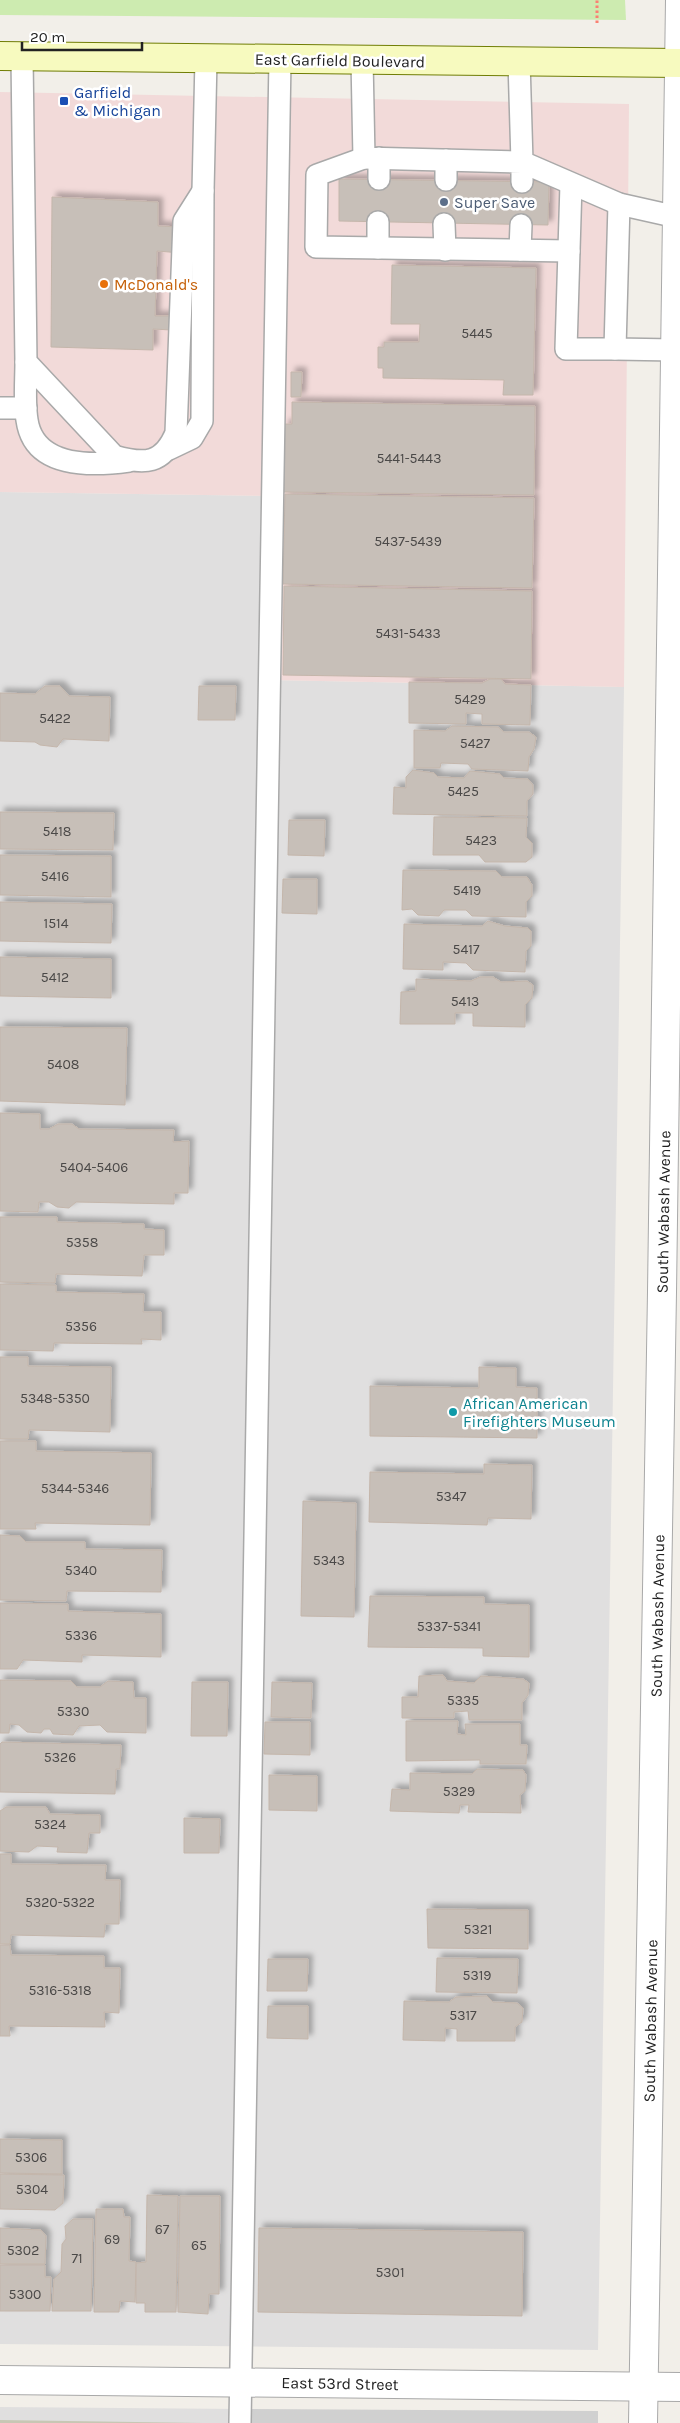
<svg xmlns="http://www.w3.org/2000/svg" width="680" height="2423" font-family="Karla,sans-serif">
<defs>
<filter id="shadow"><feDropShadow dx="4.5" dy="-4.5" stdDeviation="2.5" flood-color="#0004"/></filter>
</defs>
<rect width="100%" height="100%" fill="#f2efe9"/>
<g fill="#e0dfdf">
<polygon points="0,492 273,496 270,680 624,687 598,2350 0,2344"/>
<polygon points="0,2407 241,2409 240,2423 0,2423"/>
</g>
<polygon fill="#f2dad9" points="0,92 629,104 624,687 270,680 272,496 0,492"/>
<polygon fill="#d0d0d0" points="241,2409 598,2411 598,2423 240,2423"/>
<polygon fill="#c7c7b4" points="0,2420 203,2423 0,2423"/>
<polygon fill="#cdebb0" points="0,0 625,0 626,20 0,15"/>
<g fill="#c7bfb8" stroke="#c4b6ab" filter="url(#shadow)">
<polygon points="339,179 549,182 548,225 339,221"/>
<polygon points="52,197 158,202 158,226 182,227 181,253 157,251 155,316 170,316 171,330 153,329 153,350 51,347"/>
<polygon points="392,265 536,268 533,395 503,395 504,380 383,378 383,368 378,368 378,347 384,347 384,342 419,342 420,324 391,324"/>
<polygon points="291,372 302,372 301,397 291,397"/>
<polygon points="292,402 535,406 534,495 284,492 285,424 292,424"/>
<polygon points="285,494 534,498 532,588 283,584"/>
<polygon points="284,586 532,591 531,679 283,675"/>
<polygon points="490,679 501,679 505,684 531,685 530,725 482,724 482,714 466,713 466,724 409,723 409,682 482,683"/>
<polygon points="45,686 60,686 69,696 110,697 109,741 63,739 57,747 40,745 35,742 0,741 0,693 35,694"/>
<polygon points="199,686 236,686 235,720 198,720"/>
<polygon points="452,726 498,727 504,732 529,732 536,737 534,749 529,757 528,771 472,769 468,764 441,763 440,768 414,768 414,730 445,731"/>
<polygon points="413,770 434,773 438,777 464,778 470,771 500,774 504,778 528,779 533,785 533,794 527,801 527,816 393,814 394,787 406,788 406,777"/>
<polygon points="0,812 114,813 113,850 0,849"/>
<polygon points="434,817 527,818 526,837 532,843 532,857 526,862 485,862 479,855 433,855"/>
<polygon points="289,820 325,820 324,856 288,855"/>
<polygon points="0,855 111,856 111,897 0,895"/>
<polygon points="403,870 496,871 502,877 527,877 532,885 532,896 526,902 526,917 472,916 466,910 444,910 439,916 418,915 412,909 402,910"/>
<polygon points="283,879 317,879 317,914 282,913"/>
<polygon points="0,902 112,904 111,943 0,941"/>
<polygon points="488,921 505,926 528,928 531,931 531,946 526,951 525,972 473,970 466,963 443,962 443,970 403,969 404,924 482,926"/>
<polygon points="0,957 111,959 111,998 0,996"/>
<polygon points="480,977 493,977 501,982 527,981 533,985 532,998 525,1005 525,1027 473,1026 473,1013 455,1013 455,1024 400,1024 401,992 416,991 416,979 471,981"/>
<polygon points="0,1027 127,1028 125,1105 0,1101"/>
<polygon points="0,1113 40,1114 40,1129 49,1129 58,1124 72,1124 79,1129 174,1130 173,1142 189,1141 188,1193 174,1193 174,1204 76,1202 69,1208 57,1207 49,1202 39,1202 38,1212 0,1211"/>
<polygon points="0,1217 57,1217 57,1222 144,1224 144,1229 164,1230 164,1255 144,1255 142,1276 56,1274 55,1283 0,1282"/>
<polygon points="0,1284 56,1285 56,1292 144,1294 143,1312 161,1312 161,1340 141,1339 142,1344 54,1343 53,1351 0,1350"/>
<polygon points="0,1357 28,1357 28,1366 111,1367 110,1432 29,1430 28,1439 0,1439"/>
<polygon points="479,1367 516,1368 516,1387 537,1388 537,1438 370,1436 370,1386 479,1388"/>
<polygon points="0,1441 36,1441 36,1451 151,1453 150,1525 35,1523 36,1529 0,1529"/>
<polygon points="484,1464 532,1465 531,1519 488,1518 487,1525 369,1522 370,1472 484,1474"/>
<polygon points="303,1501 356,1503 354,1617 301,1616"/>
<polygon points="0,1535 20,1536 26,1542 85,1542 85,1549 162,1550 161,1592 67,1591 66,1601 0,1600"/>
<polygon points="370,1596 484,1597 484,1604 529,1605 529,1657 483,1656 483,1648 368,1647"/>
<polygon points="0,1603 68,1604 68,1611 161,1614 161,1657 82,1655 82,1662 23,1660 17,1669 0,1669"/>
<polygon points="443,1675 447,1681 474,1683 481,1676 523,1679 529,1683 528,1695 522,1703 522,1720 469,1720 468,1711 454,1712 454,1718 402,1718 402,1697 418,1697 419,1676"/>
<polygon points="0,1680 71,1681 77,1687 100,1687 108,1681 133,1682 134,1698 146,1698 146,1733 107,1732 100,1725 79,1726 73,1735 53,1734 50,1729 44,1729 41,1733 27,1732 19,1725 10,1724 9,1733 0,1733"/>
<polygon points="192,1682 228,1682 227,1736 191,1736"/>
<polygon points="272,1682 312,1683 311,1718 271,1717"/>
<polygon points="406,1721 458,1721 457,1734 466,1735 465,1724 520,1724 520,1745 527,1745 526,1764 480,1764 480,1760 406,1761"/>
<polygon points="265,1722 310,1722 310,1755 264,1754"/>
<polygon points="2,1742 121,1745 120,1769 116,1769 115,1794 0,1792 0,1744"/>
<polygon points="477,1769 523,1770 526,1775 525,1791 520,1795 521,1813 468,1812 469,1805 460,1805 459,1813 390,1811 392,1789 410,1790 410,1773 472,1774"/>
<polygon points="269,1775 317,1776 317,1811 269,1810"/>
<polygon points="6,1807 46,1807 50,1814 100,1815 100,1833 89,1833 87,1853 57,1852 58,1847 37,1846 29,1852 0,1851 0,1811"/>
<polygon points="184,1818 220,1819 219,1853 184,1853"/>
<polygon points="0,1854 11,1854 11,1864 106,1865 105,1880 120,1880 119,1924 105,1924 104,1937 11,1935 10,1944 0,1944"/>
<polygon points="427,1909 528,1910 528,1949 428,1948"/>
<polygon points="0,1945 10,1945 11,1955 104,1956 104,1968 120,1968 119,2013 104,2012 105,2027 9,2026 10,2036 0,2036"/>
<polygon points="437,1958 518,1959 517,1993 436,1992"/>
<polygon points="268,1959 308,1959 307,1991 267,1991"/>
<polygon points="487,1996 493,2002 517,2003 523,2008 522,2022 515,2027 515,2041 457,2041 457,2029 445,2028 445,2041 403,2040 404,2001 449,2002 456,1997"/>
<polygon points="268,2006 308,2006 308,2039 267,2038"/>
<polygon points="0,2139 62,2140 62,2174 0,2173"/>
<polygon points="0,2174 64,2175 63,2203 55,2210 0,2209"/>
<polygon points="147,2195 178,2196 176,2312 145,2312 145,2303 136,2303 136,2263 146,2262"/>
<polygon points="180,2196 220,2196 219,2294 209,2294 208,2314 178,2312"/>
<polygon points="96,2209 123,2209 124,2217 130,2217 129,2261 136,2262 135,2302 120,2301 119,2312 94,2312"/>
<polygon points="73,2219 93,2219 91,2311 52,2311 54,2279 61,2272 62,2244 66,2239 65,2226"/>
<polygon points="0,2228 41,2230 46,2236 45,2264 0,2264"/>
<polygon points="259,2228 523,2232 522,2316 258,2312"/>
<polygon points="0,2265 45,2265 45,2277 51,2277 50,2311 0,2311"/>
</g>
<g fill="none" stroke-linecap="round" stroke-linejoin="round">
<g stroke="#a9a9a9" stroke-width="24">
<g id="lane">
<path d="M22 57 26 362 114 456C145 465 163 464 176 433L184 221 203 191"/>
<polyline points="362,60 364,158 522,162 522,182"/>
<polyline points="519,61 522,162 619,204 677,217"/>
<polyline points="364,158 317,175 316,247 569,251"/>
<polyline points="446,160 446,180"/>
<polyline points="379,179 379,158"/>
<polyline points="571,184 566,349 615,349"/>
<polyline points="619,204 615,349 675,350"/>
<polyline points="444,224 445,250"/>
<polyline points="378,248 378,222"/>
<polyline points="520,250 521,225"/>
<path d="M26 362C26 381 24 402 27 420 34 469 93 466 129 461"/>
<polyline points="0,408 26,408"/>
<polyline points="169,449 192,438 202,421 203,191 206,59"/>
<polyline points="240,2423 280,59"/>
</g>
</g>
<g stroke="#a9a9a9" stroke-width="30">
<g id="street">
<polyline points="0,2380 680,2387"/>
<polyline points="643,2423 662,1292 680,0"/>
</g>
</g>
<g stroke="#707d05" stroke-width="30">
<polyline id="secondary" points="0,56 680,63"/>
</g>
<polyline stroke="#fa8072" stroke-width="3" stroke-dasharray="2.5 2.5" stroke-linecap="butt" points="597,23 597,0"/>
<use href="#lane" stroke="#fff" stroke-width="21"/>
<use href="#street" stroke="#fff" stroke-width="28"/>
<use href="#secondary" stroke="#f7fabf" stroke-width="28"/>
</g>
<rect fill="#1a4fb4" stroke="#fff" stroke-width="2" x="59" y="96" width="10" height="10" rx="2.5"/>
<circle fill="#5c6f8a" stroke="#fff" stroke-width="2" cx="444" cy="202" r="5"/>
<circle fill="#e8710a" stroke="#fff" stroke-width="2" cx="104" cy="284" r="5"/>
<circle fill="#0f9aa8" stroke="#fff" stroke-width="2" cx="453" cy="1412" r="5"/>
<g text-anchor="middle" stroke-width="5" stroke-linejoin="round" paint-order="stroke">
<g font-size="14" fill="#4b4948">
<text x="477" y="338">5445</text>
<text x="409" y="463">5441-5443</text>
<text x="408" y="546">5437-5439</text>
<text x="408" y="638">5431-5433</text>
<text x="470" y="704">5429</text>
<text x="55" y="723">5422</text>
<text x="475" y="748">5427</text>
<text x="463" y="796">5425</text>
<text x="57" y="836">5418</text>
<text x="481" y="845">5423</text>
<text x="55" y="881">5416</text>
<text x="467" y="895">5419</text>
<text x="56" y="928">1514</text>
<text x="466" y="954">5417</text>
<text x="55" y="982">5412</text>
<text x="465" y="1006">5413</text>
<text x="63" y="1069">5408</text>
<text x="94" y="1172">5404-5406</text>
<text x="82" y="1247">5358</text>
<text x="81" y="1331">5356</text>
<text x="55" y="1403">5348-5350</text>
<text x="75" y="1493">5344-5346</text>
<text x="451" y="1501">5347</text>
<text x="329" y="1565">5343</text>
<text x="81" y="1575">5340</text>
<text x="449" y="1631">5337-5341</text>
<text x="81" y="1640">5336</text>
<text x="463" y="1705">5335</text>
<text x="73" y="1716">5330</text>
<text x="60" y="1762">5326</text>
<text x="459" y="1796">5329</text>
<text x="50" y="1829">5324</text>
<text x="60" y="1907">5320-5322</text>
<text x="478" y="1934">5321</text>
<text x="477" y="1980">5319</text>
<text x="60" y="1995">5316-5318</text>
<text x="463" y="2020">5317</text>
<text x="31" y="2162">5306</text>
<text x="32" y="2194">5304</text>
<text x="162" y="2234">67</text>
<text x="112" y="2244">69</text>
<text x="199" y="2250">65</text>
<text x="23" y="2255">5302</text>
<text x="77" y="2263">71</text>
<text x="390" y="2277">5301</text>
<text x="25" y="2299">5300</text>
</g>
<g font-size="16" fill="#222" stroke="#fff">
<text transform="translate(340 60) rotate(1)" y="6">East Garfield Boulevard</text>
<text transform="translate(663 1212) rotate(-89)" y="6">South Wabash Avenue</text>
<text transform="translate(657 1616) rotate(-89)" y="6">South Wabash Avenue</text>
<text transform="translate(650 2021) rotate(-89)" y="6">South Wabash Avenue</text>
<text transform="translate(340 2383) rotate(1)" y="6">East 53rd Street</text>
</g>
<g font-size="16" fill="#164399" stroke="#fff" text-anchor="start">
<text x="74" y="98">Garfield<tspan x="74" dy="18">&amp; Michigan</tspan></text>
</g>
<g font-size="16" fill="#4e5e75" stroke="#fff" text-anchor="start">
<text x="454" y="208">Super Save</text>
</g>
<g font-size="16" fill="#c56008" stroke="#fff" text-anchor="start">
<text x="114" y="290">McDonald's</text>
</g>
<g font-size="16" fill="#0d838f" stroke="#fff" text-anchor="start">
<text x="463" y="1409">African American<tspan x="463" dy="18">Firefighters Museum</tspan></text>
</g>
</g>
<path d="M22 42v8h120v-8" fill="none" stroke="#222222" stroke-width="2.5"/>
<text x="30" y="42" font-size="15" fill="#222222" stroke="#ffffff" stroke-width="4" paint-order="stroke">20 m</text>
</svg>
